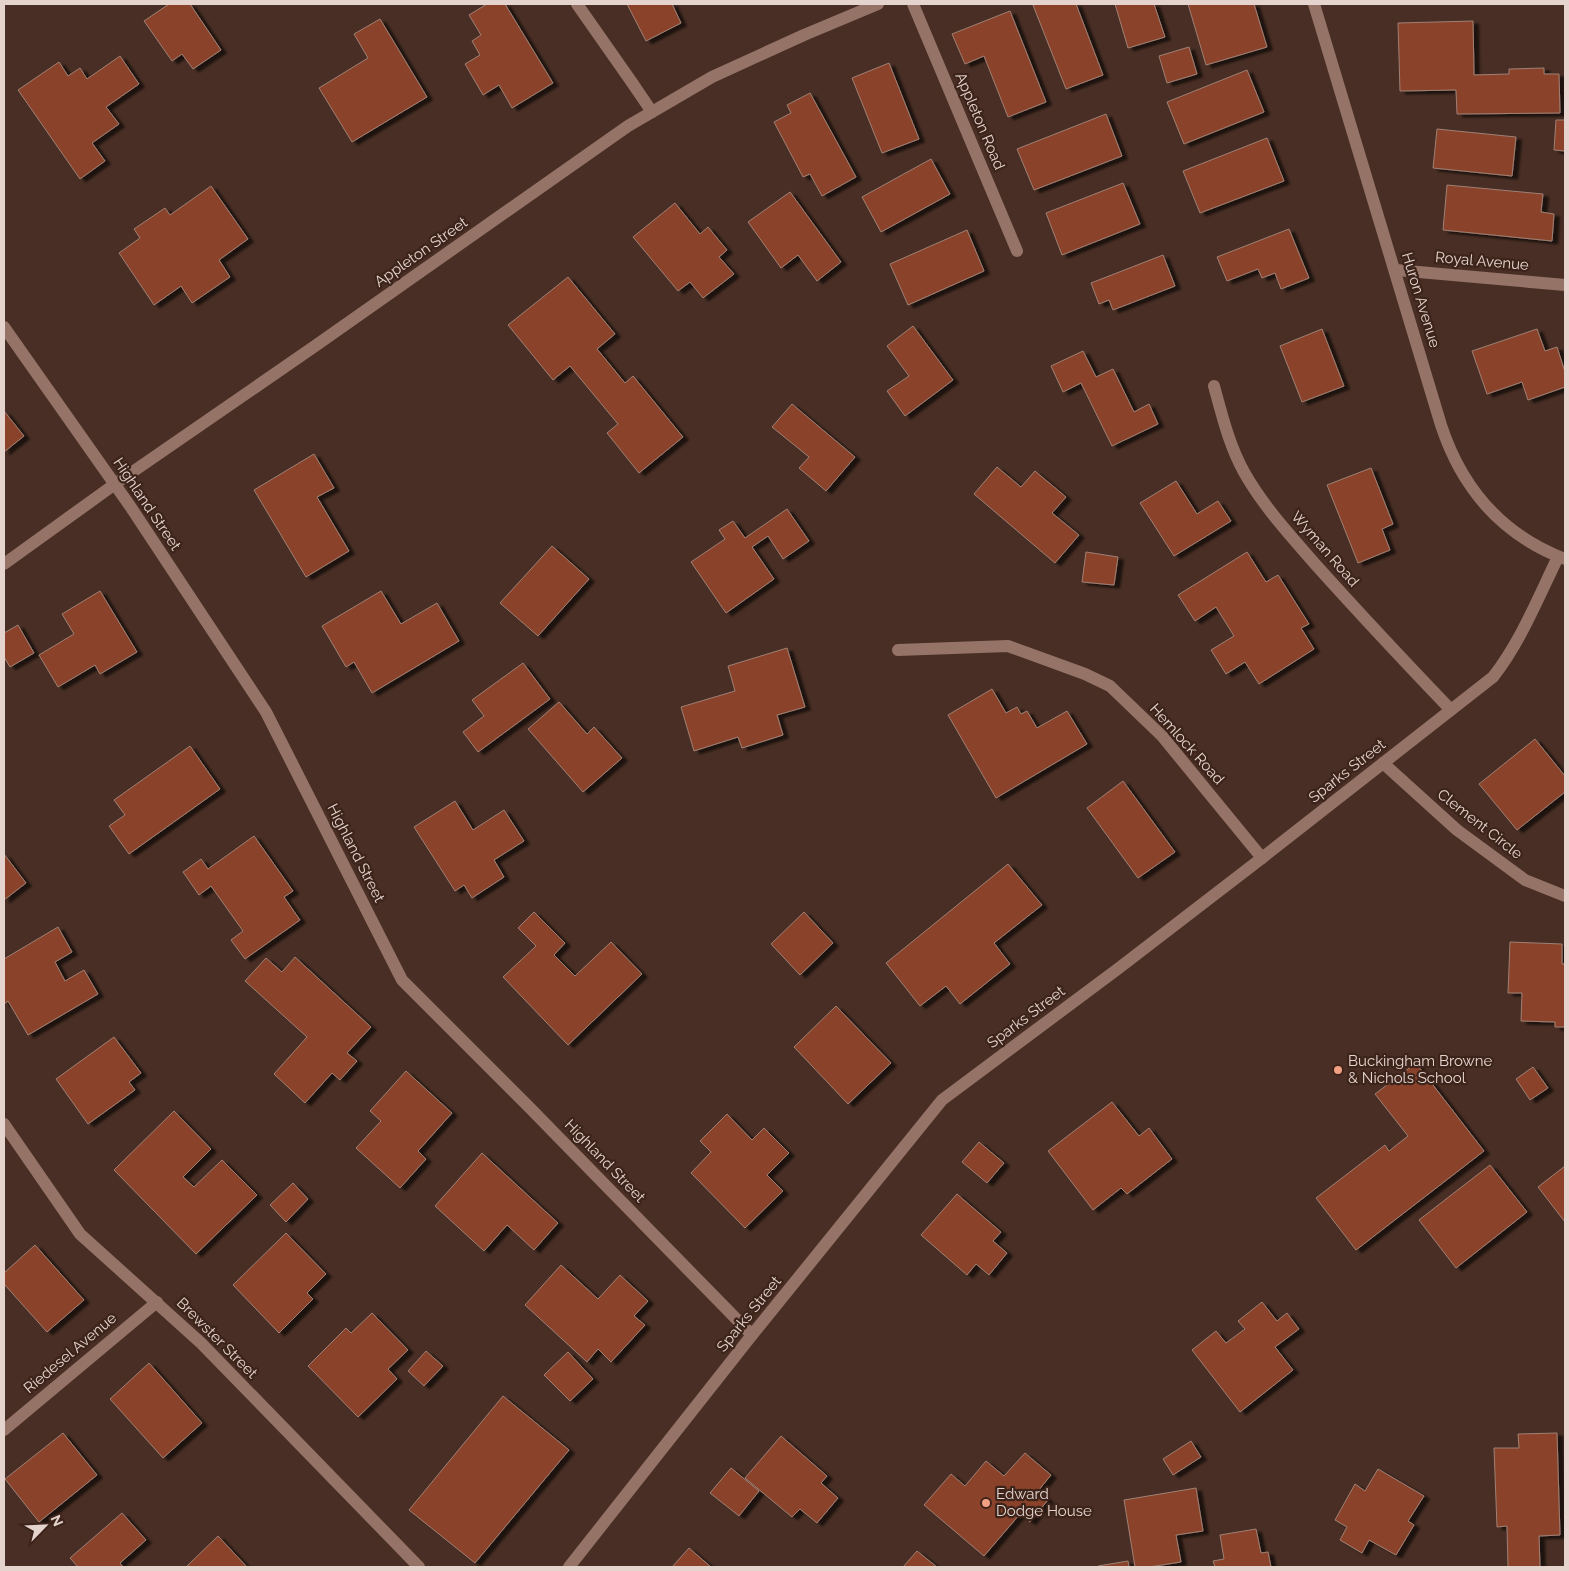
<svg xmlns="http://www.w3.org/2000/svg" width="1569" height="1571" font-family="Raleway,sans-serif">
<defs>
<filter id="shadow"><feDropShadow dx="5.5" dy="3" stdDeviation="1" flood-color="#0009"/></filter>
</defs>
<rect width="100%" height="100%" fill="#482e24"/>
<g fill="#8b4329" stroke="#9f8075" filter="url(#shadow)">
<polygon points="169,4 190,4 221,50 193,69 182,54 172,61 144,21"/>
<polygon points="487,4 505,4 553,83 512,108 499,85 483,95 465,64 480,55 472,41 481,35 469,15"/>
<polygon points="627,4 672,4 681,23 646,41"/>
<polygon points="1037,4 1076,4 1103,75 1066,89 1033,5"/>
<polygon points="1115,4 1154,4 1165,37 1128,48"/>
<polygon points="1188,4 1254,4 1267,47 1206,65"/>
<polygon points="1010,11 1046,102 1008,117 984,56 965,64 952,34"/>
<polygon points="380,19 427,97 352,142 319,88 368,58 354,34"/>
<polygon points="1473,21 1474,75 1509,74 1509,69 1544,68 1544,74 1559,74 1560,113 1457,114 1456,90 1400,91 1398,23"/>
<polygon points="1189,47 1197,74 1167,83 1159,56"/>
<polygon points="120,56 139,84 106,107 119,124 92,143 105,161 80,179 18,90 59,62 68,76 80,68 87,79"/>
<polygon points="889,63 919,139 882,153 852,78"/>
<polygon points="1247,70 1264,112 1184,144 1167,102"/>
<polygon points="810,93 856,177 822,196 810,174 803,177 774,122 791,113 787,105"/>
<polygon points="1106,114 1122,156 1034,190 1017,149"/>
<polygon points="1556,120 1565,120 1565,151 1554,150"/>
<polygon points="1437,129 1516,137 1512,176 1433,168"/>
<polygon points="1267,138 1284,181 1200,213 1183,171"/>
<polygon points="931,159 950,194 881,232 862,197"/>
<polygon points="1123,183 1140,224 1062,255 1046,213"/>
<polygon points="1447,185 1543,194 1541,212 1554,214 1552,241 1443,230"/>
<polygon points="211,186 248,239 219,260 230,277 192,303 181,286 154,305 119,253 140,238 134,229 165,208 170,215"/>
<polygon points="790,192 841,262 817,281 798,255 781,268 748,222"/>
<polygon points="675,203 700,234 708,227 727,250 719,257 734,274 703,298 690,282 678,291 633,237"/>
<polygon points="1289,229 1309,278 1281,289 1275,273 1262,278 1258,269 1227,281 1217,257"/>
<polygon points="967,230 984,271 908,305 890,264"/>
<polygon points="1163,255 1175,286 1113,310 1109,300 1099,304 1091,283"/>
<polygon points="568,277 615,334 597,349 625,383 633,376 683,437 639,473 607,433 618,424 570,366 553,380 508,325"/>
<polygon points="913,326 953,380 905,416 887,391 909,376 887,346"/>
<polygon points="1322,329 1344,386 1302,402 1280,346"/>
<polygon points="1537,329 1545,351 1557,347 1565,372 1565,387 1528,400 1522,382 1487,394 1472,351"/>
<polygon points="1083,351 1096,377 1113,369 1134,412 1149,404 1158,424 1112,446 1081,383 1063,392 1051,366"/>
<polygon points="792,404 855,457 826,491 799,468 809,457 772,427"/>
<polygon points="4,411 24,436 4,452"/>
<polygon points="314,454 334,488 317,497 349,551 306,577 254,490"/>
<polygon points="997,467 1021,487 1035,471 1066,497 1052,513 1079,535 1055,563 974,494"/>
<polygon points="1371,468 1393,524 1382,529 1390,550 1358,563 1327,485"/>
<polygon points="1176,481 1197,514 1218,501 1231,521 1174,556 1140,503"/>
<polygon points="787,509 809,541 783,559 768,536 752,547 774,579 726,613 691,562 725,539 719,530 733,521 745,538"/>
<polygon points="552,546 589,579 538,636 500,603"/>
<polygon points="1086,552 1118,557 1114,585 1082,582"/>
<polygon points="1247,552 1266,582 1278,575 1309,624 1301,628 1314,649 1259,684 1245,662 1226,674 1211,650 1234,636 1216,607 1195,621 1178,595"/>
<polygon points="100,591 137,652 100,674 95,665 58,687 39,655 74,634 62,614"/>
<polygon points="381,591 401,624 437,603 459,641 372,693 354,662 346,667 322,626"/>
<polygon points="18,625 34,653 10,667 4,657 4,633"/>
<polygon points="787,648 805,707 777,715 783,735 742,748 738,737 694,751 681,707 735,691 728,666"/>
<polygon points="523,663 550,699 478,752 463,732 484,716 472,700"/>
<polygon points="992,689 1006,713 1017,707 1021,714 1027,711 1037,728 1067,711 1087,744 996,798 948,715"/>
<polygon points="559,702 587,734 594,727 622,758 583,792 528,729"/>
<polygon points="1535,739 1565,776 1565,792 1517,830 1479,784"/>
<polygon points="190,746 220,789 129,854 109,826 125,815 114,800"/>
<polygon points="1123,781 1175,852 1138,878 1087,808"/>
<polygon points="455,801 473,830 504,810 524,841 494,860 504,877 472,898 464,885 455,891 414,827"/>
<polygon points="254,836 293,891 284,897 300,920 245,959 231,940 243,931 211,886 199,895 183,872 201,859 208,869"/>
<polygon points="4,854 26,883 4,900"/>
<polygon points="1008,864 1042,905 994,943 1010,964 960,1004 946,986 920,1006 886,963"/>
<polygon points="534,912 565,943 554,955 575,976 611,942 642,974 568,1045 503,977 536,946 518,928"/>
<polygon points="804,912 833,943 800,975 771,944"/>
<polygon points="58,927 72,952 55,962 65,981 84,970 98,994 28,1035 8,1001 4,1004 4,959"/>
<polygon points="1510,942 1562,944 1562,964 1565,964 1565,1027 1555,1027 1555,1022 1521,1021 1522,993 1508,993"/>
<polygon points="295,957 371,1027 347,1053 357,1061 340,1080 332,1073 305,1103 274,1074 307,1037 245,981 266,958 282,972"/>
<polygon points="836,1006 891,1063 848,1104 794,1047"/>
<polygon points="114,1037 141,1073 129,1082 135,1090 88,1124 56,1079"/>
<polygon points="1416,1063 1484,1151 1356,1250 1316,1198 1385,1145 1389,1151 1408,1136 1375,1094"/>
<polygon points="1533,1067 1548,1088 1530,1100 1516,1079"/>
<polygon points="406,1071 452,1113 418,1151 426,1159 400,1188 356,1148 381,1121 370,1111"/>
<polygon points="1112,1102 1139,1136 1149,1128 1172,1159 1127,1194 1121,1188 1093,1210 1048,1151"/>
<polygon points="174,1111 211,1149 183,1177 194,1187 222,1160 257,1195 196,1254 114,1170"/>
<polygon points="727,1114 752,1140 764,1128 789,1153 767,1175 783,1191 745,1228 691,1173 711,1152 700,1141"/>
<polygon points="979,1142 1004,1163 987,1183 962,1162"/>
<polygon points="482,1153 558,1223 534,1250 507,1225 484,1251 435,1206"/>
<polygon points="1490,1165 1527,1212 1456,1268 1419,1220"/>
<polygon points="1565,1166 1565,1222 1538,1187"/>
<polygon points="293,1183 308,1199 286,1222 270,1205"/>
<polygon points="957,1194 1001,1232 993,1241 1007,1253 989,1275 976,1264 967,1275 921,1235"/>
<polygon points="286,1233 326,1274 307,1293 313,1299 279,1333 233,1285"/>
<polygon points="35,1245 84,1300 47,1332 4,1284 4,1273"/>
<polygon points="561,1265 598,1299 620,1275 648,1301 634,1316 645,1325 611,1362 598,1349 587,1362 525,1305"/>
<polygon points="1262,1302 1277,1321 1287,1313 1299,1329 1275,1347 1293,1370 1240,1412 1192,1350 1216,1331 1226,1343 1245,1329 1238,1321"/>
<polygon points="372,1313 408,1350 388,1369 397,1379 358,1417 308,1366 346,1328 351,1333"/>
<polygon points="426,1351 443,1366 424,1386 408,1371"/>
<polygon points="568,1352 593,1379 570,1401 544,1375"/>
<polygon points="149,1363 202,1423 163,1458 110,1399"/>
<polygon points="503,1396 569,1450 475,1563 409,1510"/>
<polygon points="63,1433 97,1475 39,1522 5,1479"/>
<polygon points="1557,1433 1560,1535 1539,1536 1540,1567 1508,1567 1507,1526 1497,1527 1494,1448 1519,1448 1518,1434"/>
<polygon points="781,1436 827,1476 821,1483 838,1498 817,1523 800,1509 792,1517 745,1478"/>
<polygon points="1191,1441 1201,1457 1173,1475 1163,1459"/>
<polygon points="1025,1453 1051,1475 1038,1491 1048,1500 1030,1522 1020,1514 984,1556 924,1505 951,1474 965,1486 986,1461 1004,1476"/>
<polygon points="731,1468 759,1491 739,1516 710,1493"/>
<polygon points="1378,1469 1424,1496 1408,1521 1414,1525 1396,1555 1369,1540 1362,1553 1340,1540 1347,1527 1335,1520 1355,1484 1365,1491"/>
<polygon points="1196,1488 1203,1531 1176,1535 1181,1562 1149,1567 1135,1567 1124,1500"/>
<polygon points="122,1513 146,1540 120,1563 123,1567 78,1567 70,1558"/>
<polygon points="1256,1529 1261,1553 1268,1552 1271,1567 1215,1567 1213,1561 1224,1559 1220,1535"/>
<polygon points="218,1536 247,1567 186,1567"/>
<polygon points="689,1548 711,1567 672,1567"/>
<polygon points="917,1551 937,1567 903,1567"/>
<polygon points="1128,1561 1129,1567 1098,1567 1098,1566"/>
</g>
<g fill="none" stroke-linecap="round" stroke-linejoin="round">
<g stroke="#957367" stroke-width="12">
<polyline points="577,4 633,84 652,112"/>
<polyline points="913,4 1017,251"/>
<path d="M1314 4 1441 425C1462 489 1502 535 1565 559"/>
<polyline points="1396,270 1565,285"/>
<polyline points="4,327 130,506 266,712 402,980 528,1106 752,1335"/>
<path d="M1214 386C1222 415 1229 445 1244 472 1263 506 1290 535 1316 565 1360 614 1405 662 1451 710"/>
<polyline points="4,564 115,484 315,346 628,126 712,77 804,35 878,4"/>
<polyline points="898,650 1008,646 1085,674 1110,686 1162,736 1262,858"/>
<polyline points="1383,763 1457,830 1525,880 1565,896"/>
<polyline points="4,1124 80,1234 201,1343 419,1567"/>
<polyline points="4,1430 157,1302"/>
<path d="M569 1567 752 1335 942 1100 1119 968 1262 858 1493 677C1521 641 1538 598 1558 557"/>
</g>
</g>
<g fill="#f39f82" stroke="#3d241b" stroke-width="2">
<circle cx="1338" cy="1070" r="5"/>
<circle cx="986" cy="1503" r="5"/>
</g>
<g text-anchor="middle" stroke-width="4.5" stroke-linejoin="round" paint-order="stroke">
<g font-size="15" fill="#e5d4ce" stroke="#3d241b">
<text transform="translate(980 121) rotate(67)" y="5">Appleton Road</text>
<text transform="translate(421 252) rotate(-35)" y="5">Appleton Street</text>
<text transform="translate(1482 261) rotate(5)" y="5">Royal Avenue</text>
<text transform="translate(1421 300) rotate(73)" y="5">Huron Avenue</text>
<text transform="translate(147 504) rotate(56)" y="5">Highland Street</text>
<text transform="translate(1325 549) rotate(49)" y="5">Wyman Road</text>
<text transform="translate(1187 744) rotate(48)" y="5">Hemlock Road</text>
<text transform="translate(1347 771) rotate(-38)" y="5">Sparks Street</text>
<text transform="translate(1480 824) rotate(38)" y="5">Clement Circle</text>
<text transform="translate(356 853) rotate(63)" y="5">Highland Street</text>
<text transform="translate(1026 1017) rotate(-37)" y="5">Sparks Street</text>
<text transform="translate(605 1161) rotate(46)" y="5">Highland Street</text>
<text transform="translate(749 1314) rotate(-51)" y="5">Sparks Street</text>
<text transform="translate(217 1338) rotate(45)" y="5">Brewster Street</text>
<text transform="translate(70 1353) rotate(-40)" y="5">Riedesel Avenue</text>
</g>
<g font-size="15" fill="#e5d4ce" stroke="#3d241b" text-anchor="start">
<text x="1348" y="1066">Buckingham Browne<tspan x="1348" dy="17">&amp; Nichols School</tspan></text>
<text x="996" y="1499">Edward<tspan x="996" dy="17">Dodge House</tspan></text>
</g>
</g>
<rect width="1569" height="1571" fill="none" stroke="#e5d4ce" stroke-width="10"/>
<g transform="translate(45 1526) rotate(66)" stroke="#3d241b" stroke-width="4" paint-order="stroke">
<path d="M0-4L9 19L0 12L-9 19Z" fill="#e5d4ce"/>
<text y="-8" font-size="14" font-weight="bold" text-anchor="middle" fill="#e5d4ce">N</text>
</g>
</svg>
